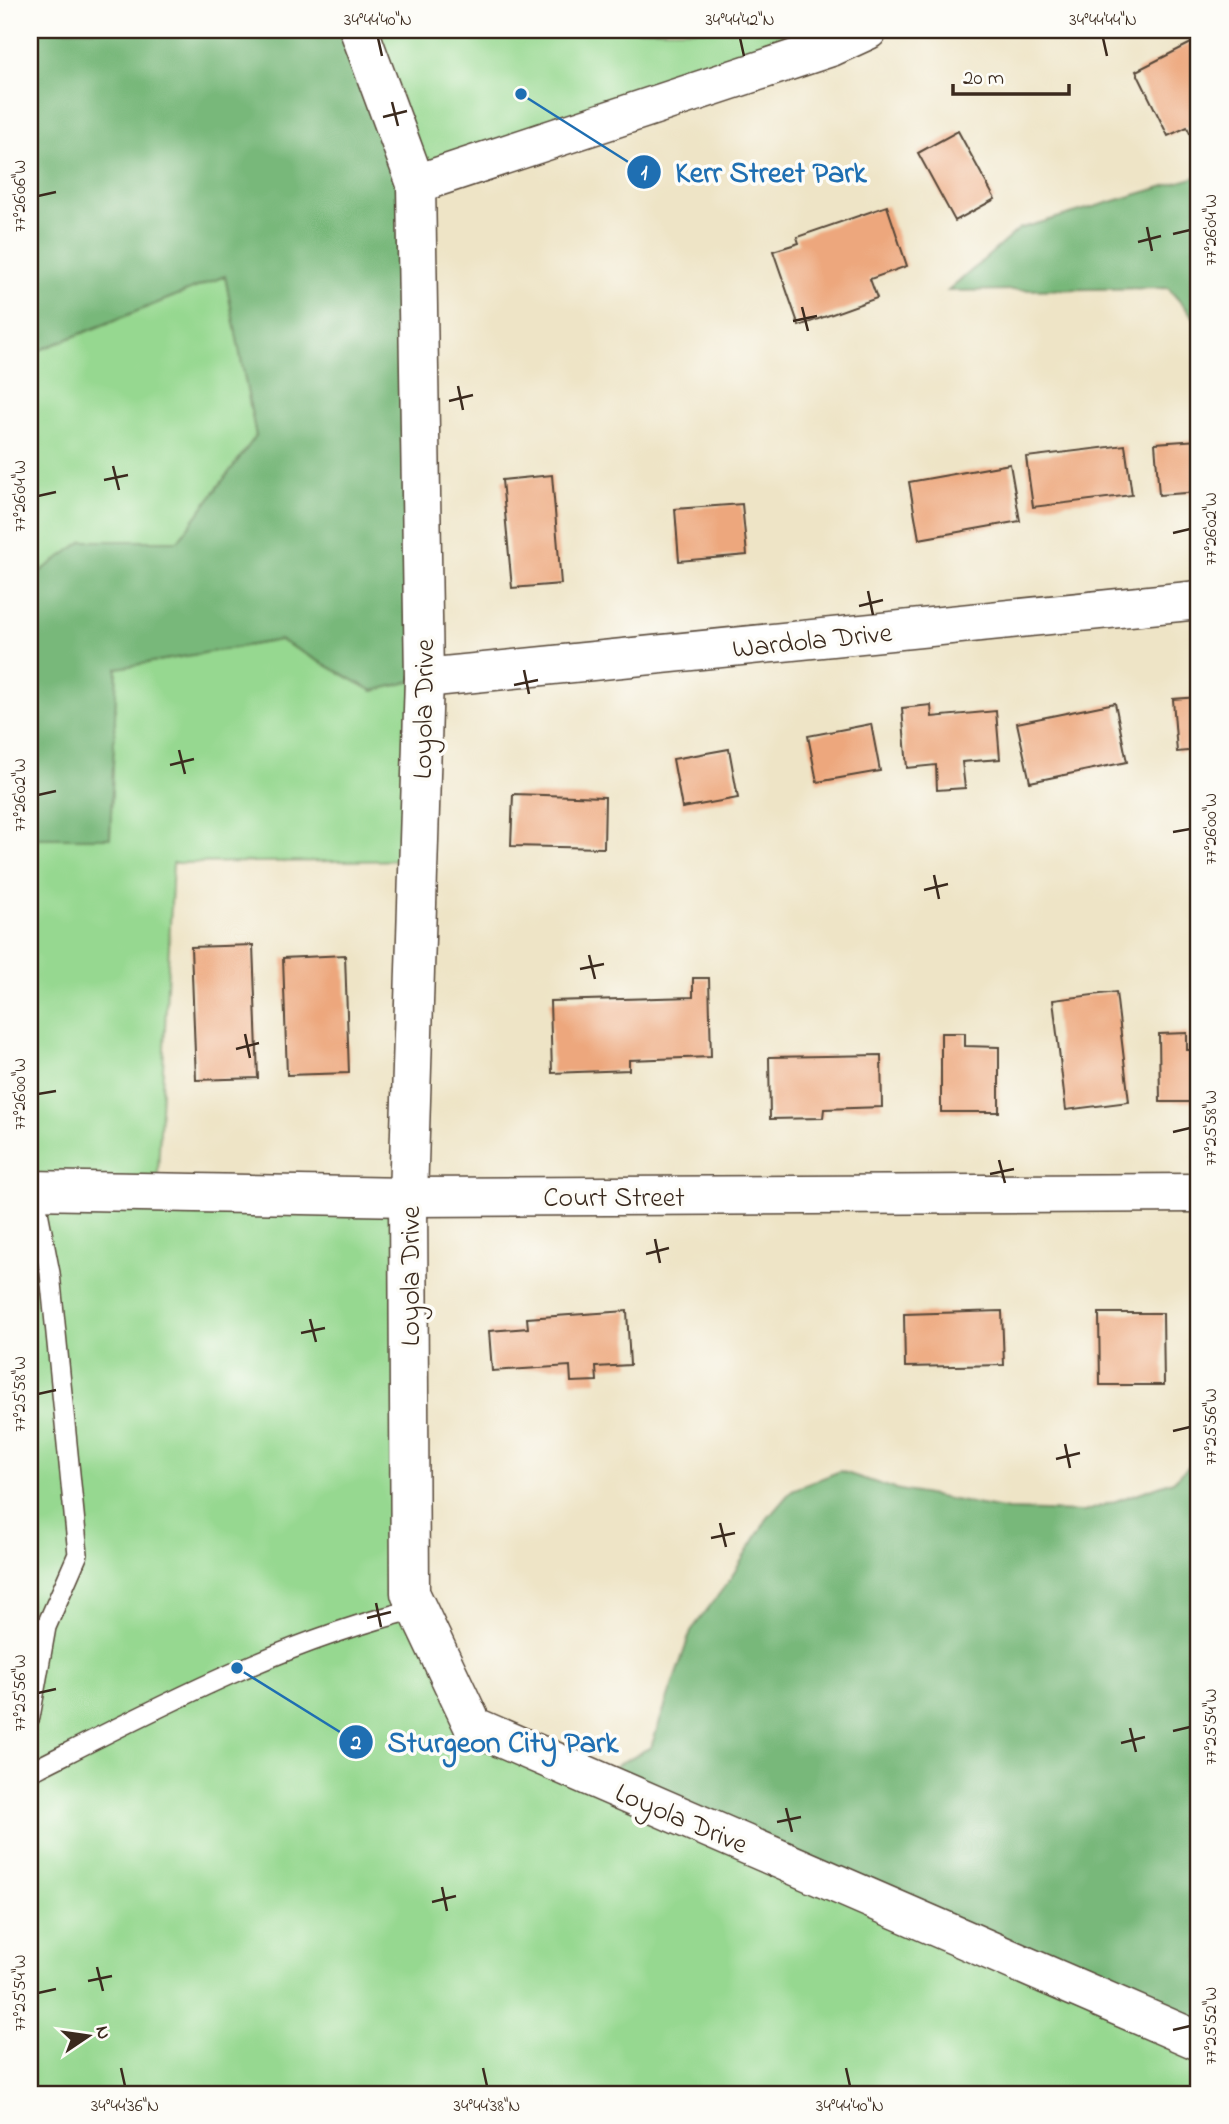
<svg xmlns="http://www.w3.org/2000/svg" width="1229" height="2124" font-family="'Indie Flower',sans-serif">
<rect width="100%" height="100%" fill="#fdfcf7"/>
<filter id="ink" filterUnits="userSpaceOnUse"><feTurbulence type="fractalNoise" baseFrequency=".0143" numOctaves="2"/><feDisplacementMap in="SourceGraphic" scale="14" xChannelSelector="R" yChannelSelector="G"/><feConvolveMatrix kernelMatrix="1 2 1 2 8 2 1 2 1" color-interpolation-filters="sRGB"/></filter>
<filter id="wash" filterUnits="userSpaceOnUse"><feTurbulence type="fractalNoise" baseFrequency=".00686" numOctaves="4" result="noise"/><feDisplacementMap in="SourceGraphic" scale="28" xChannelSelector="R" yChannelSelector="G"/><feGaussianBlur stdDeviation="1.57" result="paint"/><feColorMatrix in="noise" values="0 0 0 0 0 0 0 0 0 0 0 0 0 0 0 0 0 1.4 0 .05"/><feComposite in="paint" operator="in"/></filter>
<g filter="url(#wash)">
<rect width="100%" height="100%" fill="#eee4c6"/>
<g fill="#96d890" stroke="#688157" stroke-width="2">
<polygon points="376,30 836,30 426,166"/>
<polygon points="225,276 256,436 178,541 83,542 30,579 30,354"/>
<polygon points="280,640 373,691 424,678 419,860 173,863 157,1192 408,1197 410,1593 473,1726 1199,2041 1199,2094 30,2094 30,838 110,837 117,668"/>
</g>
<g fill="#78b87a" stroke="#5a714c" stroke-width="2">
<polygon points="30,30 359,30 416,184 424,678 373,691 280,640 117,668 110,838 30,838 30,579 83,541 178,541 256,436 225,276 30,354"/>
<polygon points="1199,176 1199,323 1168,288 948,291 1019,229"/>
<polygon points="1199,1457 1199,2041 596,1780 622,1762 651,1747 691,1631 729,1581 767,1519 792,1490 840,1471 895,1489 1008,1510 1084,1512 1173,1481"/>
</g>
<g id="blocks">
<g fill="#eda77d">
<polygon points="1199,39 1199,137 1193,140 1187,127 1168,136 1136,71"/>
<polygon points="958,131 995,199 955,221 918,153"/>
<polygon points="887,206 907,266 870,279 877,298 799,326 773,251 799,243 797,237"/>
<polygon points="1199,440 1199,492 1159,495 1155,443"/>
<polygon points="1125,445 1132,495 1033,507 1026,457"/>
<polygon points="1010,464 1020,521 919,539 909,482"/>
<polygon points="552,475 561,584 512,588 502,480"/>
<polygon points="742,504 747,555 679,561 675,509"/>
<polygon points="1199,697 1199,750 1177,752 1173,699"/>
<polygon points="1115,703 1127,762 1030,782 1017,723"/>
<polygon points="931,705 932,717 996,711 1000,759 962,762 965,788 937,790 936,765 907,768 902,708"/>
<polygon points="871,724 880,771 817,782 808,736"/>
<polygon points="729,749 738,798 682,808 673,759"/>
<polygon points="513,794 605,797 604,848 511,846"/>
<polygon points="253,945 258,1078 196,1080 191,947"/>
<polygon points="345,955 349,1073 287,1075 283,958"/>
<polygon points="693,978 709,978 711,1057 629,1060 629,1070 552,1073 550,1001 693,997"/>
<polygon points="1116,992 1129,1102 1066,1110 1053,1000"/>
<polygon points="941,1033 965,1033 965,1046 999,1047 999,1112 941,1112"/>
<polygon points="1187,1033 1187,1050 1199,1050 1199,1102 1160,1102 1159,1034"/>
<polygon points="881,1055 882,1107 824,1109 823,1118 770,1119 769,1057"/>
<polygon points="627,1311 630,1365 596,1367 597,1381 571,1382 570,1366 492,1371 489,1331 528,1328 527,1318"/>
<polygon points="1002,1311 1004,1365 905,1367 904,1314"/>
<polygon points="1099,1313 1163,1313 1164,1385 1100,1385"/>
</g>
</g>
</g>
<g filter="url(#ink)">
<use href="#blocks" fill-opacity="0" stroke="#564637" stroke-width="2"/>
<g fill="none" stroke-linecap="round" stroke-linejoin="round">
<g stroke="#564637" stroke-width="22">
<g id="service">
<polyline points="30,1717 46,1627 78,1554 50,1273 34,1191"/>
<path d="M30 1772C153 1710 282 1641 417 1609"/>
</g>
</g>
<g stroke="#564637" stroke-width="41">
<g id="minor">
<polyline points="359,30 416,184 424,678 408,1197 410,1593 473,1726 1199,2041"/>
<polyline points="416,184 831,47 868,30"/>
<polyline points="424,678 1199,600"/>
<polyline points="30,1190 408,1197 1199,1193"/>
</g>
</g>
<use href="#service" stroke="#fff" stroke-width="19"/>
<use href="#minor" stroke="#fff" stroke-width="38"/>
</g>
</g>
<path fill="none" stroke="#3b2a1e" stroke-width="2.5" d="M378 38 382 56M740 38 744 56M1103 38 1107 56M392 102 398 126M383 117 407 111M38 196 56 192M1147 227 1152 251M1173 234 1190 230M1138 242 1161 236M802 307 808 331M793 321 817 316M458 386 463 410M449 401 473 395M113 466 119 490M104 480 128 475M38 496 56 492M1173 533 1190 529M868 591 873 615M859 606 883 600M524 670 529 694M514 685 538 680M179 750 185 774M170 765 194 759M38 795 56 791M1173 832 1190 829M934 875 939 899M924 890 948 884M589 955 595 979M580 969 604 964M245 1034 250 1058M236 1049 259 1043M38 1094 56 1091M1173 1132 1190 1128M999 1160 1005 1183M990 1174 1014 1169M655 1239 660 1263M646 1254 669 1248M310 1319 316 1342M301 1333 325 1328M38 1394 56 1390M1173 1431 1190 1427M1065 1444 1070 1468M1056 1459 1080 1453M720 1523 726 1547M711 1538 735 1533M376 1603 381 1627M367 1618 391 1612M38 1693 56 1689M1130 1728 1136 1752M1173 1731 1190 1727M1121 1743 1145 1737M786 1808 792 1832M777 1822 801 1817M442 1887 447 1911M432 1902 456 1896M97 1967 103 1991M88 1981 112 1976M38 1993 56 1989M1173 2030 1190 2026M121 2068 125 2086M483 2068 487 2086M846 2068 850 2086"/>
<g text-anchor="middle" stroke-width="7" stroke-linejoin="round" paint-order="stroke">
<g font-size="28" fill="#3b2a1e" stroke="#fdfcf7">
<text transform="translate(812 639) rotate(-6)" y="10">Wardola Drive</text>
<text transform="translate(422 709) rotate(-89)" y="10">Loyola Drive</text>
<text x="614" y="1206">Court Street</text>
<text transform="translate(409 1276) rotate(-90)" y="10">Loyola Drive</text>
<text transform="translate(682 1817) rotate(23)" y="10">Loyola Drive</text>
</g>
</g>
<path fill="none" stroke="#1f6fb2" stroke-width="2.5" d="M521 94L644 172M237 1668L356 1742"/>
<g fill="#1f6fb2" stroke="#fdfcf7" stroke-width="2.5">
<circle cx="521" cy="94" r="7"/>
<circle cx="237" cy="1668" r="7"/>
<circle cx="644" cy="172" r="18"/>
<circle cx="356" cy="1742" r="18"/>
</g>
<g font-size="21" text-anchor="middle" font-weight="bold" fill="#fff">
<text x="644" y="179">1</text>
<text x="356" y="1749">2</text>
</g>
<g font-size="30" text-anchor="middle" font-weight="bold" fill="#1f6fb2" stroke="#fdfcf7" stroke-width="7" stroke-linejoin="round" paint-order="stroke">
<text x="771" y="182">Kerr Street Park</text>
<text x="503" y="1752">Sturgeon City Park</text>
</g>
<rect width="1229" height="2124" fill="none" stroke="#fdfcf7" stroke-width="77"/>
<g transform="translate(88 2036) rotate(77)" stroke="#fdfcf7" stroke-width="5" paint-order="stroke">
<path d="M0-5L12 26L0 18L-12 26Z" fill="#3b2a1e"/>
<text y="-10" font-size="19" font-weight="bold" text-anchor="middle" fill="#3b2a1e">N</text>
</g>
<path d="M953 84v10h116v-10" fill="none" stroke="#3b2a1e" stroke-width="3.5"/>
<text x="963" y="84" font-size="21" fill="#3b2a1e" stroke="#fdfcf7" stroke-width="5" paint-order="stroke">20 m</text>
<rect x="38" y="38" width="1152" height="2048" fill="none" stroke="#3b2a1e" stroke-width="2.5"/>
<g font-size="18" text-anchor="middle" fill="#3b2a1e">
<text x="378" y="25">34°44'40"N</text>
<text x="740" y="25">34°44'42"N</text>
<text x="1103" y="25">34°44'44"N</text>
<text transform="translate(19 196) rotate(-90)" y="6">77°26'06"W</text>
<text transform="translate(1210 230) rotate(-90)" y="6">77°26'04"W</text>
<text transform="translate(19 496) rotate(-90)" y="6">77°26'04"W</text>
<text transform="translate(1210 529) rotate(-90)" y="6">77°26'02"W</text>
<text transform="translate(19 795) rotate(-90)" y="6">77°26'02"W</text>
<text transform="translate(1210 829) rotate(-90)" y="6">77°26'00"W</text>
<text transform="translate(19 1094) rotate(-90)" y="6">77°26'00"W</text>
<text transform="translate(1210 1128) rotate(-90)" y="6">77°25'58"W</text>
<text transform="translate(19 1394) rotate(-90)" y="6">77°25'58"W</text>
<text transform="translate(1210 1427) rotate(-90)" y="6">77°25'56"W</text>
<text transform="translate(19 1693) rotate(-90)" y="6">77°25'56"W</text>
<text transform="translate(1210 1727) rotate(-90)" y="6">77°25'54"W</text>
<text transform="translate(19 1993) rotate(-90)" y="6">77°25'54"W</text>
<text transform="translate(1210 2026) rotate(-90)" y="6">77°25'52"W</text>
<text x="125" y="2111">34°44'36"N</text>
<text x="487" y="2111">34°44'38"N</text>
<text x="850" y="2111">34°44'40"N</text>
</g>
</svg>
